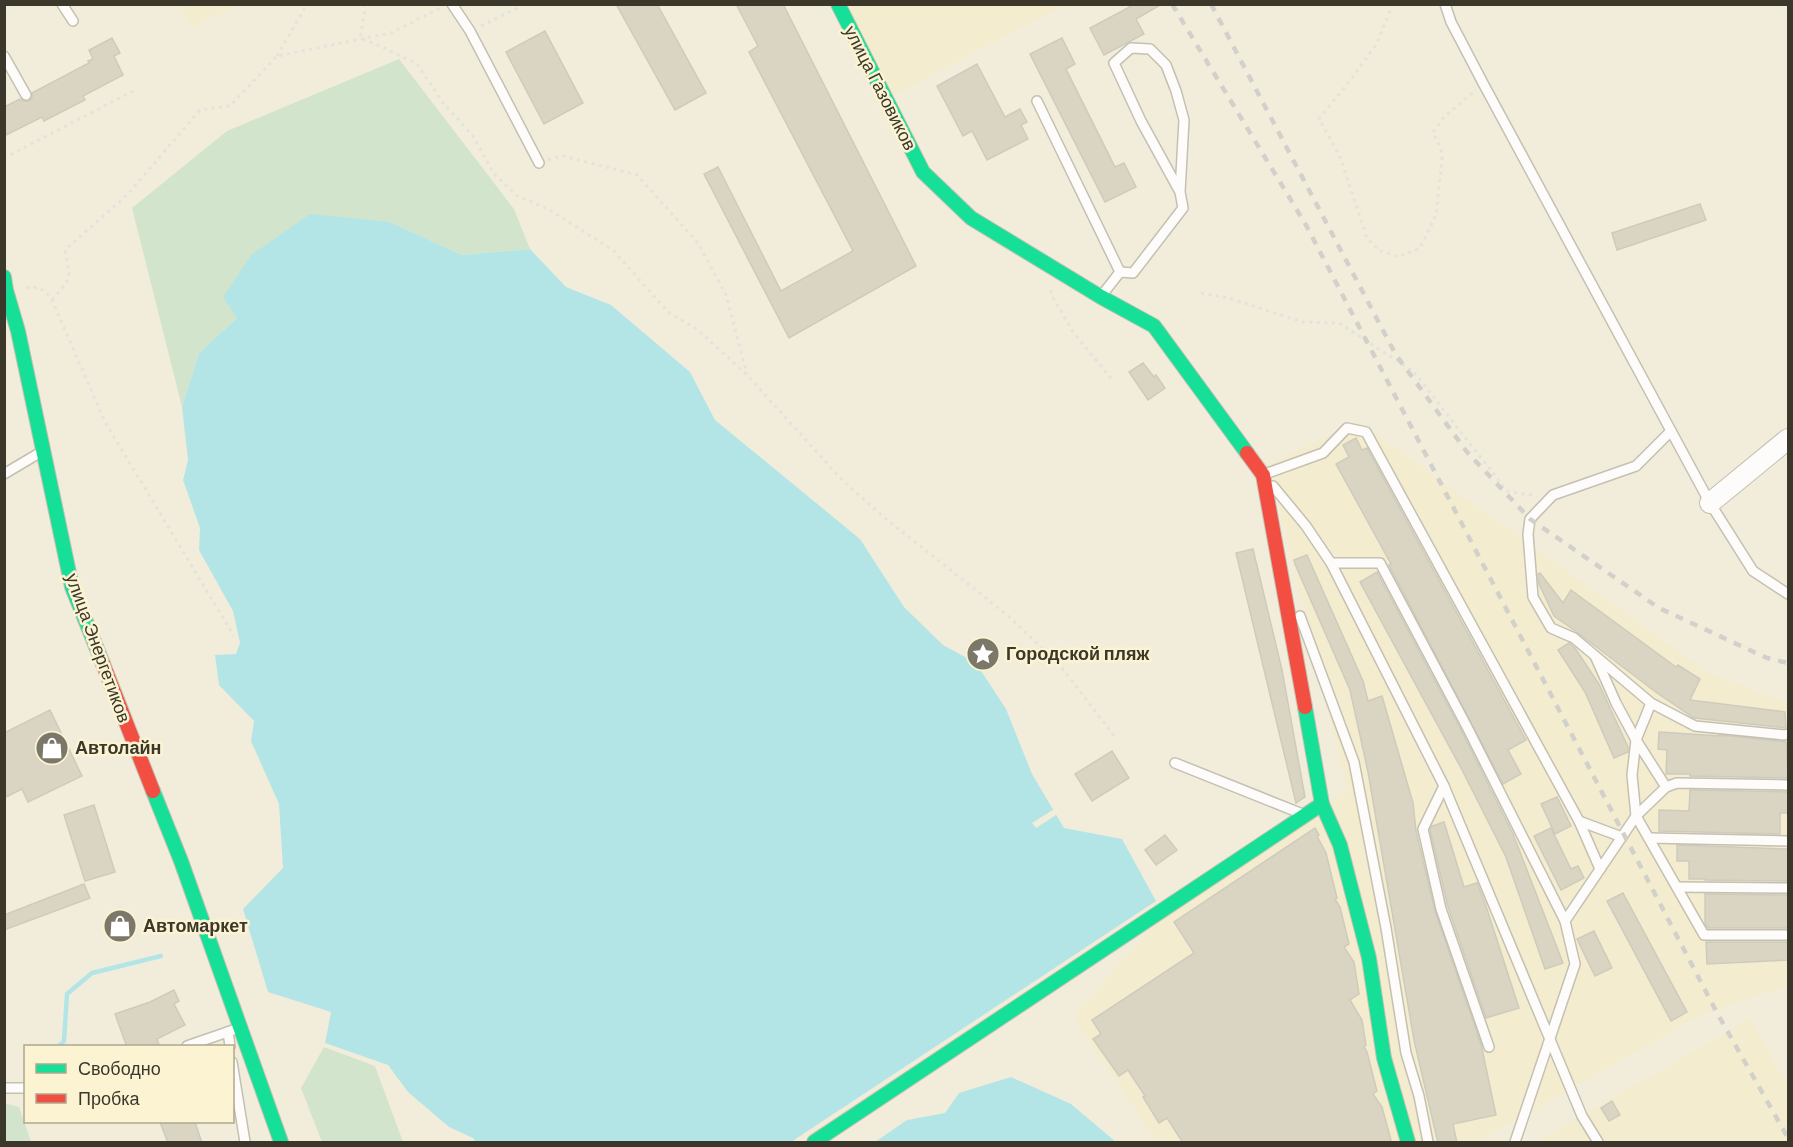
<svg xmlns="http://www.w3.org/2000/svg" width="1793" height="1147" font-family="Barlow,sans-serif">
<rect width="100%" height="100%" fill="#f2eddb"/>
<g fill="#f4ecce">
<polygon points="177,5 239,5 194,26"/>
<polygon points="846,5 1065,5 892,96"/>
<polygon points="1358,421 1712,675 1788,702 1788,986 1703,1014 1483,1139 1483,1142 1157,1142 1073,1017 1165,912 1347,789 1269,464"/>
<polygon points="1750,1019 1788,1085 1788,1142 1536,1142"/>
</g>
<g fill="#d2e4cc">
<polygon points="399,59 514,209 530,249 462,255 390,222 237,318 199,353 182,407 132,208 227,131"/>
<polygon points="324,1047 375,1066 403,1142 322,1142 301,1088"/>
<polygon points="4,1103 19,1107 31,1142 5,1142"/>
</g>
<g fill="#b4e5e6">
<polygon points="310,214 390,222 462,255 530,249 566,287 611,305 690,372 715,420 860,539 904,607 943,645 976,663 1006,709 1032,774 1064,828 1122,839 1156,901 791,1142 476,1142 473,1138 449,1127 408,1092 388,1065 325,1043 331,1012 268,992 243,909 283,868 279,804 251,741 254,721 219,685 215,655 236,654 240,643 233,611 199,550 200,528 183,480 188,460 182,407 199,353 237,318 223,297 251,255"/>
<polygon points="1011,1077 1071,1104 1116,1142 875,1142 907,1120 945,1113 959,1093"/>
</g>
<polygon fill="#f2eddb" points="1056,808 1059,813 1036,828 1032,823"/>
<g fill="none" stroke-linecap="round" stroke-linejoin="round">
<polyline stroke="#b4e5e6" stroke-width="4.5" points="59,1046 64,1041 67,994 92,973 161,956"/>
</g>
<g fill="#dad5c2" stroke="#cecbbd" stroke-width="1.5">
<polygon points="616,4 657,4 706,93 675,110"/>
<polygon points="736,4 783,4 916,266 789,338 704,174 718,167 781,291 853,251 749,52 758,46"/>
<polygon points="1135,4 1162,4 1136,19 1144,34 1104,55 1090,28"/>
<polygon points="545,31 583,103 544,124 506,52"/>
<polygon points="112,38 120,53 114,56 123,75 83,96 85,100 44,121 42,117 4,136 4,107 20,99 23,101 29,101 32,98 32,93 89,63 88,61 93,59 89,50"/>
<polygon points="1062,38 1075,64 1066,69 1115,167 1124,163 1136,187 1105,202 1030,54"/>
<polygon points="977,64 1005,117 1020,109 1027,122 1021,125 1028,139 987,160 972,131 963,136 937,86"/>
<polygon points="1700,204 1706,220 1617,250 1612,233"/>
<polygon points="1143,363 1154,377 1156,375 1165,388 1148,400 1129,372"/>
<polygon points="1356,438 1362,450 1367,448 1526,740 1508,750 1521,774 1503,784 1389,565 1391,564 1336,464 1349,457 1343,445"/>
<polygon points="1253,549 1282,670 1305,797 1296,803 1236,553"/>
<polygon points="1307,555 1363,681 1368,701 1382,696 1413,803 1416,831 1435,911 1481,1044 1496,1115 1453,1124 1457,1143 1438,1143 1414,1040 1368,772 1350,690 1295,564 1294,560"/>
<polygon points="1377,572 1460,728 1513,834 1563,963 1545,969 1506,857 1461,768 1360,582"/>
<polygon points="1540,573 1563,603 1571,590 1676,667 1678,665 1700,679 1690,700 1785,712 1786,728 1694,718 1657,693 1578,633 1554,616 1539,584 1538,574"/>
<polygon points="1569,643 1575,648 1599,684 1628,747 1628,752 1614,758 1585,692 1558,650"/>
<polygon points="50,710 82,776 28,802 22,789 4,798 4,733"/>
<polygon points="1659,732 1721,736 1720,735 1786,742 1788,778 1690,776 1690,774 1666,774 1667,750 1658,749"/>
<polygon points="1112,751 1129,778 1092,801 1075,774"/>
<polygon points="1690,790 1788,792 1788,813 1780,813 1780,834 1659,831 1659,810 1689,811"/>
<polygon points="1557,797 1571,826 1555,834 1541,804"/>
<polygon points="94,805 115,872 85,881 64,815"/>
<polygon points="1444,822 1464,887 1477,883 1485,903 1519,1008 1486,1018 1448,907 1430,830 1432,826"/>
<polygon points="1315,828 1319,835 1317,836 1326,853 1337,898 1335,899 1340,907 1349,944 1344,947 1354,962 1359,994 1350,1000 1362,1020 1366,1045 1364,1047 1367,1052 1377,1091 1373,1094 1382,1107 1391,1140 1388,1143 1183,1143 1167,1118 1159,1123 1143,1097 1145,1096 1128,1070 1119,1076 1093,1039 1101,1034 1092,1020 1194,953 1174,922"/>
<polygon points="1551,828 1571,869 1578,866 1584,878 1561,890 1534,836"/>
<polygon points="1165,835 1177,850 1156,865 1145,850"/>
<polygon points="1677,845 1788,849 1788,881 1705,880 1705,879 1689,879 1689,861 1677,861"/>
<polygon points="84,884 90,898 4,930 4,915"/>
<polygon points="1623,893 1687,1012 1671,1021 1607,901"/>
<polygon points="1705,894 1788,895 1788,928 1708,928 1705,923"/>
<polygon points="127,913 135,928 112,940 105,924"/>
<polygon points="1594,931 1612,968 1595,976 1577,939"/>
<polygon points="1706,942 1788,942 1788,960 1707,964"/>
<polygon points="174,990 179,1001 174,1004 185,1025 157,1039 160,1047 127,1047 115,1014 150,1002"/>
<polygon points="1612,1101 1620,1115 1609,1121 1601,1108"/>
<polygon points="160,1122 195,1122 202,1143 168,1143"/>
</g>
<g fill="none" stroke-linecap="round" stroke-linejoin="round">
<g stroke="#c4c0b2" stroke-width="12">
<g id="lane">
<polyline points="62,4 73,21"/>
<polyline points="452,4 470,31 539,163"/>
<polyline points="1445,4 1451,22 1484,85 1710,503 1753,571 1788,594"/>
<polyline points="4,56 26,95"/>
<polyline points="1037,101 1120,272 1102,295"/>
<polyline points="1120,272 1133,273 1183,208 1180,192 1141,121 1114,63 1131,48 1150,49 1166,65 1176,91 1184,120 1180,192"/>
<polyline points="1671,431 1636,466 1553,495 1530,519 1528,534 1533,597 1551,628 1574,638 1651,703 1695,726 1784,735 1788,734"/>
<polyline points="4,474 41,452"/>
<polyline points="1265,474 1323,453 1347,428 1366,432 1579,821 1600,869"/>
<polyline points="1273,486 1306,526 1331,563 1444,786 1582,1116 1598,1142"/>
<polyline points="1331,563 1380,563 1466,725 1565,921"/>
<polyline points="1300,616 1354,762 1386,928 1406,1053 1419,1096 1428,1142"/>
<polyline points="1596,658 1616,703 1636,740 1666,787"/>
<polyline points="1175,763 1300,813"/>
<polyline points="1787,785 1677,783 1666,787 1636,816 1704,935 1788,935"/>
<polyline points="1444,786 1423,829 1441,909 1489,1047"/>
<polyline points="1579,821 1622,837"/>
<polyline points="1649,838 1788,841"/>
<polyline points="1677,887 1788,888"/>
<polyline points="228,1032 230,1046"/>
<polyline points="187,1046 239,1028"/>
<polyline points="232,1062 245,1142"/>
<polyline points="4,1088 26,1088"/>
<polyline points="1515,1142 1575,964 1565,921 1636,816 1632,775 1636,740 1651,703"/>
</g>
</g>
<g stroke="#c4c0b2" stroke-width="22">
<polyline id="street" points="1710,503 1788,439"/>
</g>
<g stroke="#c4c0b2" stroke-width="16">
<g id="fast">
<polyline points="838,4 923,172 971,218 1101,297 1154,326 1247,453"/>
<polyline points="4,277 6,290 18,331 72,587 103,664"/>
<polyline points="1305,707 1322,804 1340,845 1369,958 1384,1058 1408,1142"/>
<polyline points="153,791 181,861 281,1142"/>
<polyline points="814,1142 1322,804"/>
</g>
</g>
<g stroke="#c4c0b2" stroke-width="16">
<g id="jam">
<polyline points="1247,453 1263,475 1305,707"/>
<polyline points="103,664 153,791"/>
</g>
</g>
<g stroke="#e4e2dc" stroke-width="3" stroke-dasharray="3 4.5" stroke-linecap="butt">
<polyline points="363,4 365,10 360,38 380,46 417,64 444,104 473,136 494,174 516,195 550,210 614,251 668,312 698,330 747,375 842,480 886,519 1006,614 1058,663 1116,738"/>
<polyline points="1393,4 1377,43 1352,78 1319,119 1340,157 1367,238 1378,250 1398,257 1420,248 1436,215 1442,160 1441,149 1433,132 1444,117 1476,90"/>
<polyline points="481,26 525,4"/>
<polyline points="277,56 307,4"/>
<polyline points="4,158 135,90"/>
<polyline points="548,160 563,156 637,175 698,243 726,295 747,374"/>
<path d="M26 288C39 286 44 289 52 300L105 422 234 636"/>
<polyline points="1051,290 1052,296 1073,332 1114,382"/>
<polyline points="1201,293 1228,298 1303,322 1339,323 1414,372 1507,491 1537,496"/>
<path d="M52 300C72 277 71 280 65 250L127 195 200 110 230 106 277 56 391 33 442 7"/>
</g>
<use href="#lane" stroke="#fdfcfa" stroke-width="9"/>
<use href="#street" stroke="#fdfcfa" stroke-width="20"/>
<use href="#fast" stroke="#16e098" stroke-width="14"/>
<use href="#jam" stroke="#f24e42" stroke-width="14"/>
<g stroke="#d2d0cb" stroke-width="4.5" stroke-dasharray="8 8" stroke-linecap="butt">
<polyline points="1172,4 1306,225 1716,1011 1788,1138"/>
<polyline points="1211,4 1396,355 1467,452 1530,519 1659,608 1767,658 1788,663"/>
</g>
</g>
<defs>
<g id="sight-disc" transform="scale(1.725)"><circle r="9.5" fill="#7b7769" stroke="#fbf3d2"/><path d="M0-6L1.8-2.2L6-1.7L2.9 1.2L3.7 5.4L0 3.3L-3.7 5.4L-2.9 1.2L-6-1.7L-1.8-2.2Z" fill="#fff"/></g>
<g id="shop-disc" transform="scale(1.725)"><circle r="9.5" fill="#7b7769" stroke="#fbf3d2"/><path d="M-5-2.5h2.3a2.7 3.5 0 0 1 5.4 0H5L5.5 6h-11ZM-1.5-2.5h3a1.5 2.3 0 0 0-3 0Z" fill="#fff"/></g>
</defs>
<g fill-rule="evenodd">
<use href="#sight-disc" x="983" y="654"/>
<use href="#shop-disc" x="52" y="748"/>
<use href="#shop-disc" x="120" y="926"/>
</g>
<g text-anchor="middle" stroke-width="5" stroke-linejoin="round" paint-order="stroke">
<g font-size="18" fill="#3b382b" stroke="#fbf3d2">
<text transform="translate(880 88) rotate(63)" y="6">улица Газовиков</text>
<text transform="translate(98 648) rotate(70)" y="6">улица Энергетиков</text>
</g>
<g font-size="18" font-weight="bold" fill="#3b382b" stroke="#fbf3d2" text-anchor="start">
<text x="1006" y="660">Городской пляж</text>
<text x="75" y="754">Автолайн</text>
<text x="143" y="932">Автомаркет</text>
</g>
</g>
<rect width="1793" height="1147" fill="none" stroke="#3b382b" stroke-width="12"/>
<rect x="24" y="1045" width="210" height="78" fill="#fbf3d2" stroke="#aea88f" stroke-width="1.5"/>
<rect x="36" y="1064" width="30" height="9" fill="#16e098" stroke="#aea88f" stroke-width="1.5"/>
<text x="78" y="1075" font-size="18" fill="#3b382b">Свободно</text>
<rect x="36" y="1094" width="30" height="9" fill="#f24e42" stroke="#aea88f" stroke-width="1.5"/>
<text x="78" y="1105" font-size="18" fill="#3b382b">Пробка</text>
</svg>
